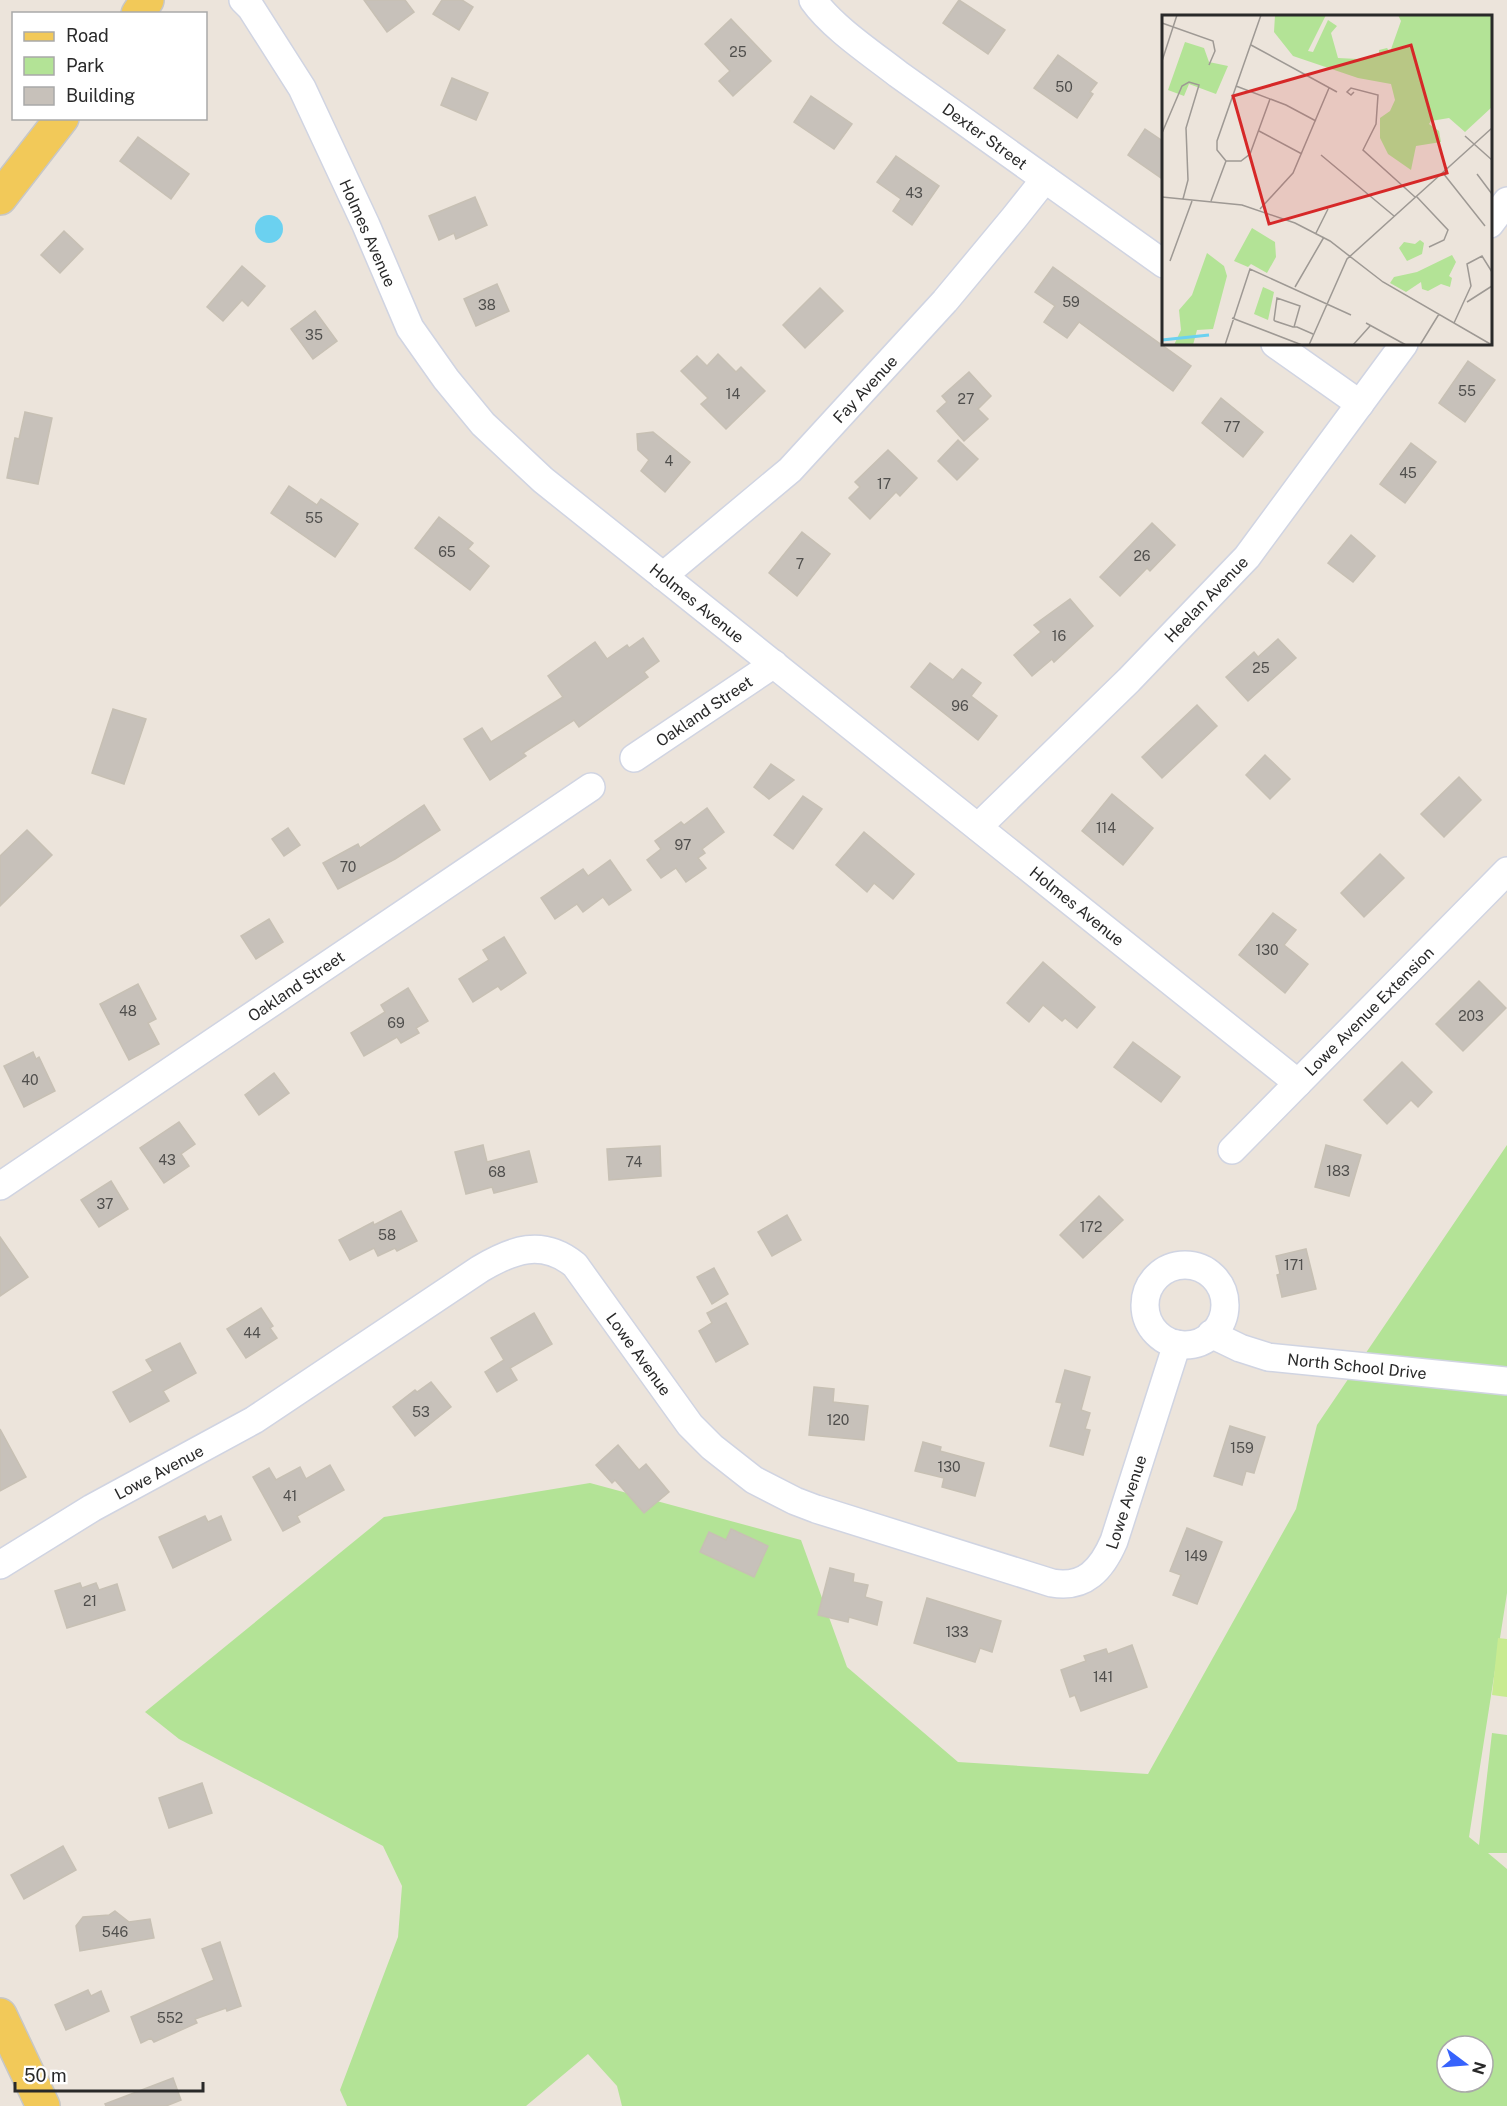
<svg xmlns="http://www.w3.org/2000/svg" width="1507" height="2106" font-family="'Public Sans',sans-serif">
<rect width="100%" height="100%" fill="#ece4db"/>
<path fill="#b3e396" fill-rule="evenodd" d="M1507 1145V1593L1469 1837 1479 1845 1492 1733 1507 1735V1853H1488L1507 1869V2106H622L617 2086 588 2054 526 2106H347L340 2090 398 1937 402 1886 383 1846 179 1739 145 1712 384 1517 590 1483 801 1540 847 1667 958 1762 1148 1774 1296 1509 1317 1425ZM1447 2046H1483V2082H1447Z"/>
<polygon fill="#c8eb91" points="1498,1638 1507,1639 1507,1697 1492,1695"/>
<circle fill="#6bd1f0" cx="269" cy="229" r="14"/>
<g fill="#c7c1ba" stroke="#c7c0b4" stroke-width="1.5">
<polygon points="364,0 405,0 414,12 387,32"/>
<polygon points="442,0 462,0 473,7 459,30 433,14"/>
<polygon points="959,0 1005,30 988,54 943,23"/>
<polygon points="731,19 771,61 733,96 719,81 730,71 705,44"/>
<polygon points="1058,55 1097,83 1090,92 1093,94 1077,118 1034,88"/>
<polygon points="452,78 488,93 476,120 441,105"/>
<polygon points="811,96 852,124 834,149 794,122"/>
<polygon points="1145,129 1164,142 1164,180 1128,155"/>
<polygon points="138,137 189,174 171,199 120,161"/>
<polygon points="896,156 939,186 912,225 893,211 901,199 877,182"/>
<polygon points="475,197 487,225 456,239 454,233 439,240 429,216"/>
<polygon points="64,231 83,249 60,273 41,255"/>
<polygon points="242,266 265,286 248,306 242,300 223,321 207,307"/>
<polygon points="1053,267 1191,366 1173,391 1079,322 1067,338 1044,322 1055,306 1035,292"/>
<polygon points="497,284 509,311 476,326 464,299"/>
<polygon points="820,288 843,311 805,348 783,325"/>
<polygon points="315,311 337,341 313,359 291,329"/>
<polygon points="718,354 736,372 741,367 765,391 726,429 701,404 708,398 681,371 697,356 707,366"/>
<polygon points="1468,361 1495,380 1465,422 1439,403"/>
<polygon points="969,372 991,396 978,409 988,419 964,441 937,411 947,402 942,396"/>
<polygon points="1221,398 1263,432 1243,457 1202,423"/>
<polygon points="25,412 52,418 38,484 7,478 15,438 19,439"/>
<polygon points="653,432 690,462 665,492 641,471 649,460 638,450 637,434"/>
<polygon points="958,440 978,459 957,480 938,461"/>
<polygon points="1411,443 1436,462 1405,503 1380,484"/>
<polygon points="888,450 917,478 900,496 896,492 870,519 849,498 860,487 855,482"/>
<polygon points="289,486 317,505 321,499 358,524 335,557 271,513"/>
<polygon points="439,517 473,543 468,549 489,566 470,590 415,548"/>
<polygon points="1152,523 1175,545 1150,571 1147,568 1120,596 1100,577"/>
<polygon points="802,532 830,554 797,596 769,573"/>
<polygon points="1351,535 1375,556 1353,582 1328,563"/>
<polygon points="1070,599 1093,626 1054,662 1052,659 1032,676 1014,655 1041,632 1034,625"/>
<polygon points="643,638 659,661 644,672 648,677 579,727 574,720 523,753 526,756 490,780 464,739 482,728 491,742 563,697 548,676 595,642 607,659 627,645 629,648"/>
<polygon points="1278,639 1296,658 1248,701 1226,677 1254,652 1258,657"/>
<polygon points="930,663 953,680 962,669 981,683 971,696 997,716 978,740 911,687"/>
<polygon points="1197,705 1217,726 1162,778 1142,757"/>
<polygon points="113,709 146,719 124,784 92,773"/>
<polygon points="1265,755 1290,779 1270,799 1246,775"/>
<polygon points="771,764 794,780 769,799 754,787"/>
<polygon points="1459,777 1481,800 1444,837 1421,814"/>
<polygon points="1112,794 1153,828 1123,865 1082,831"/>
<polygon points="803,796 822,809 793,849 774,835"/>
<polygon points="424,805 440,830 395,859 338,889 323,863 358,844 360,848"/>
<polygon points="707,808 724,832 702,849 705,853 698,858 706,868 686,882 676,868 661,878 647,860 661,849 655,841 681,822 684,825"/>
<polygon points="288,828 300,845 284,856 272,839"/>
<polygon points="27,830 52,855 0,906 0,856"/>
<polygon points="864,832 914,874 893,899 874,883 867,892 836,865"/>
<polygon points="1380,854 1404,878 1364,917 1341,893"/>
<polygon points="610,860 631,890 609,905 603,897 583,912 577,904 555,919 541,898 583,869 588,876"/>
<polygon points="1273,913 1296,930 1284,945 1308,964 1285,993 1239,955"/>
<polygon points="269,919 283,942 256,959 241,936"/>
<polygon points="504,937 526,973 501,990 498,986 473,1002 459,979 489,960 483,950"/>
<polygon points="1043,962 1095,1007 1077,1028 1065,1018 1062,1021 1043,1005 1029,1022 1007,1003"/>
<polygon points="1479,981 1506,1008 1463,1051 1436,1024"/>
<polygon points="138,984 156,1019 148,1023 159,1044 129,1060 100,1004"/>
<polygon points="408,988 428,1021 416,1028 419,1033 401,1043 397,1037 364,1056 351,1033 385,1012 381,1005"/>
<polygon points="1133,1042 1180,1077 1161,1102 1114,1067"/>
<polygon points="33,1052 36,1059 39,1057 55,1091 24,1107 4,1066"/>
<polygon points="1402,1062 1432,1092 1418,1107 1411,1100 1387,1124 1364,1100"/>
<polygon points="274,1073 289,1093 259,1115 245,1095"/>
<polygon points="179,1122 195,1144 181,1154 189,1166 164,1183 140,1148"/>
<polygon points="483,1145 487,1162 529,1151 537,1182 494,1193 492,1187 466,1194 455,1152"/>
<polygon points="1326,1145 1361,1155 1349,1196 1315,1187"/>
<polygon points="660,1146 661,1176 609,1180 607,1149"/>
<polygon points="111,1181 128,1209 99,1227 81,1200"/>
<polygon points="1099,1196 1123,1220 1083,1258 1060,1235"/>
<polygon points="401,1211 417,1241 397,1251 395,1248 378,1256 374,1248 350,1260 339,1240 373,1222 374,1225"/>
<polygon points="787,1215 801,1240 772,1256 758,1232"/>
<polygon points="0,1237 28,1277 0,1296"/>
<polygon points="1306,1249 1316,1289 1282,1297 1277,1275 1280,1274 1276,1256"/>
<polygon points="714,1268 728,1294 712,1304 697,1277"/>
<polygon points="726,1303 748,1344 716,1362 699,1331 712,1323 707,1313"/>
<polygon points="261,1308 273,1326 270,1328 277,1338 246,1358 227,1329"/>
<polygon points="534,1313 552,1344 510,1368 517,1380 497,1392 485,1372 504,1360 491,1338"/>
<polygon points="180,1343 196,1373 163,1391 169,1401 130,1422 113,1392 153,1371 146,1360"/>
<polygon points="1065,1370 1090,1377 1081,1410 1090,1413 1085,1429 1090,1430 1083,1455 1050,1446 1062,1403 1056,1402"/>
<polygon points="431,1382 451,1407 415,1436 393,1407 415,1390 417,1392"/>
<polygon points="814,1387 834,1389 833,1402 868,1406 864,1440 809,1435"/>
<polygon points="1230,1426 1265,1437 1254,1473 1246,1471 1242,1485 1214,1476"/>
<polygon points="0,1429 26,1477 0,1491"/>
<polygon points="923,1442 941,1447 940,1451 984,1463 975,1496 942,1487 944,1478 915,1471"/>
<polygon points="618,1445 639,1470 646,1464 669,1492 644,1513 615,1480 612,1483 596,1465"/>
<polygon points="330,1465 344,1490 297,1516 300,1522 283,1531 253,1477 269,1468 276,1480 300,1467 306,1479"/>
<polygon points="205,1516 208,1522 221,1516 231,1540 173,1568 159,1537"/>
<polygon points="1187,1528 1222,1542 1197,1604 1173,1595 1181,1575 1170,1571"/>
<polygon points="731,1529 768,1546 754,1577 700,1552 709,1532 726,1540"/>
<polygon points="830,1568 854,1574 853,1582 868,1585 865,1597 882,1602 877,1625 849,1617 848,1622 818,1615"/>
<polygon points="80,1583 82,1588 96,1583 99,1590 117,1584 125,1610 67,1628 55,1591"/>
<polygon points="927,1598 1001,1621 992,1652 980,1648 975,1662 914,1643"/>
<polygon points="1132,1645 1147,1687 1081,1711 1075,1695 1070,1697 1061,1670 1086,1661 1084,1656 1106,1649 1108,1654"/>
<polygon points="202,1783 212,1813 169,1828 159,1798"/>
<polygon points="63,1846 76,1870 24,1899 11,1875"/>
<polygon points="115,1911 129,1922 150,1919 154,1938 80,1951 76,1926 83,1917 109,1915"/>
<polygon points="220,1942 241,2006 227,2011 226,2008 195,2019 197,2023 154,2042 151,2038 141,2043 131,2017 214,1980 202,1949"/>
<polygon points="88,1990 91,1996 101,1991 109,2011 66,2030 55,2005"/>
<polygon points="173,2078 181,2100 166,2106 106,2106 105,2104"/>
</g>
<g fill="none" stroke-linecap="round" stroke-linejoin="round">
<g stroke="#d0d4e2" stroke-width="30">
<g id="minor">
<polyline points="243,0 251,8 302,88 366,225 410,328 446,379 483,424 543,480 1298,1083"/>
<path d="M813 0C832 27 871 53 898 74L1164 264"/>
<polyline points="1490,224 1507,201"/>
<polyline points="1275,344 1360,404"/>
<polyline points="663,576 790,470 945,301 1014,218 1045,179"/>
<polyline points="634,758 774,664"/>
<polyline points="978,827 1129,680 1247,557 1404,344"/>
<polyline points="1232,1150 1507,871"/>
<polyline points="0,1186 591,787"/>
<circle cx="1185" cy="1305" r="40"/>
<polyline points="1211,1334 1240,1348 1268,1357 1507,1381"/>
<path d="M0 1565 92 1508 254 1420 480 1269C512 1250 542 1238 575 1265L690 1425 712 1447 754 1480 795 1501 816 1509 1052 1583C1085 1589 1102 1569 1114 1541L1177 1344"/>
</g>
</g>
<g stroke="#c7c7c7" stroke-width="36">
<g id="major">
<polyline points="138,14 147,0"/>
<polyline points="0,198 62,118"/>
<polyline points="0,2015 43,2106"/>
</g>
</g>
<use href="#minor" stroke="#fff" stroke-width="27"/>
<use href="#major" stroke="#f2c959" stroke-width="33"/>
</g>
<g text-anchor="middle" stroke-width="5" stroke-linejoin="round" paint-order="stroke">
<g font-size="14" fill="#504f4d">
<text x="738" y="57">25</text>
<text x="1064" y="92">50</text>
<text x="914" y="198">43</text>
<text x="1071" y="307">59</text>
<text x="487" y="310">38</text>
<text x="314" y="340">35</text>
<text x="1467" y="396">55</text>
<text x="733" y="399">14</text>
<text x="966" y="404">27</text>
<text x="1232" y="432">77</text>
<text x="669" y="466">4</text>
<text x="1408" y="478">45</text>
<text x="884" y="489">17</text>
<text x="314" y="523">55</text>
<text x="447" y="557">65</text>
<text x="1142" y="561">26</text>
<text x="800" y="569">7</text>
<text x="1059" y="641">16</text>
<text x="1261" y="673">25</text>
<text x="960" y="711">96</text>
<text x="1106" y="833">114</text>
<text x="683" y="850">97</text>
<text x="348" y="872">70</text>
<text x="1267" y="955">130</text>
<text x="128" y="1016">48</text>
<text x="1471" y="1021">203</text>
<text x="396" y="1028">69</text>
<text x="30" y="1085">40</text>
<text x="167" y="1165">43</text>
<text x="634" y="1167">74</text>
<text x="1338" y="1176">183</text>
<text x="497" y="1177">68</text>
<text x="105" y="1209">37</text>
<text x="1091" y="1232">172</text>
<text x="387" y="1240">58</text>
<text x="1294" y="1270">171</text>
<text x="252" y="1338">44</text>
<text x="421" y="1417">53</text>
<text x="838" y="1425">120</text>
<text x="1242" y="1453">159</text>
<text x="949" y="1472">130</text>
<text x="290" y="1501">41</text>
<text x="1196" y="1561">149</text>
<text x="90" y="1606">21</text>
<text x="957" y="1637">133</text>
<text x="1103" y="1682">141</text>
<text x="115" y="1937">546</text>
<text x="170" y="2023">552</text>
</g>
<g font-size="16" fill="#292929" stroke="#fff">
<text transform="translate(985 136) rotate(36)" y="6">Dexter Street</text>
<text transform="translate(368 233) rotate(66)" y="6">Holmes Avenue</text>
<text transform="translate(865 389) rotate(-47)" y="6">Fay Avenue</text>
<text transform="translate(1206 599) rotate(-46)" y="6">Heelan Avenue</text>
<text transform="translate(697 603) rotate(39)" y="6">Holmes Avenue</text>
<text transform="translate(704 711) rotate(-34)" y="6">Oakland Street</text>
<text transform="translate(1077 906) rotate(39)" y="6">Holmes Avenue</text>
<text transform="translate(296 986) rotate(-34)" y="6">Oakland Street</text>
<text transform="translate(1369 1011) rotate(-45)" y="6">Lowe Avenue Extension</text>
<text transform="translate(639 1354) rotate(54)" y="6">Lowe Avenue</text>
<text transform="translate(1357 1366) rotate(6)" y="6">North School Drive</text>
<text transform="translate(159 1472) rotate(-28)" y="6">Lowe Avenue</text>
<text transform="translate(1126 1502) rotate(-72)" y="6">Lowe Avenue</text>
</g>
</g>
<g transform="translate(1162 15)">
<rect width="330" height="330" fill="#ece4db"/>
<path d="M113 0H164L146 36 151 37 166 5 175 11 169 18 176 43 196 44 217 41V35L225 33 228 37 239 6 236 0H330V92L303 117 287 103 269 106 267 109 277 116 279 127 254 131 249 155 226 139 218 123V103L228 96 233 85 229 69 196 63 131 41 112 17ZM23 27 42 33 47 47 66 51 54 79 27 69 22 81 6 75ZM90 213 113 227 114 242 105 258 89 249 86 252 72 246ZM258 225 262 228 260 239 245 246 237 233 242 227 253 229ZM45 238 62 251 65 261 51 314 35 315 31 330H12L19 315 17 295 30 280ZM290 240 294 247 287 261 290 263 288 272 279 269 266 276 260 274 259 267 244 277 228 268 232 262 255 257ZM101 272 112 277 106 305 92 299Z" fill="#b3e396"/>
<path fill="none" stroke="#6bd1f0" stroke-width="3" d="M0 325 47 320"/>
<path fill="none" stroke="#9e9994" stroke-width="1.5" d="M0 8 51 26 53 36 47 50M89 30 175 77M0 46 15 0M74 71 124 90 154 106M192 77 189 80 185 77 189 73 216 80 214 109 201 135 253 182M97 116 140 139M0 118 20 71 27 67 37 70 24 113 26 165 21 184M303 121 330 145M159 140 232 201M64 146 55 135V126L99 0M64 146H79L88 139 108 84M281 158 323 211M315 159 330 179M254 181 286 215 282 225 267 232M0 182 80 190 133 208 168 226 221 267 330 330M49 186 64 146M98 194 131 158 167 73M154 218 166 194M8 246 30 186M133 272 162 222M305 287 330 271M70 303 140 330M204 308 244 330M292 308 309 271 305 249 320 241 330 257M132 312 138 291 115 283 112 305 113 306 131 312H135L151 319M63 330 88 254 189 300M147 330 185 244 330 113M191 330 208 311M258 330 277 299"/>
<path fill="#d62828" fill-opacity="0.15" stroke="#d62828" stroke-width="3" d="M249 30 285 158 107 209 71 81Z"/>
<rect width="330" height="330" fill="none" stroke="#292929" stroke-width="3"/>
</g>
<rect x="12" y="12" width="195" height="108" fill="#ffffff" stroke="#a9a9a9" stroke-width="1.5"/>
<rect x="24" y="32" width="30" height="9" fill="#f2c959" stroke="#a9a9a9" stroke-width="1.5"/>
<text x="66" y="42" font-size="18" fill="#292929">Road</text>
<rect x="24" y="57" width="30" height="18" fill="#b3e396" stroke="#a9a9a9" stroke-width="1.5"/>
<text x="66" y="72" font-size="18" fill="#292929">Park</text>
<rect x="24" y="87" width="30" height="18" fill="#c7c1ba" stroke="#a9a9a9" stroke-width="1.5"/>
<text x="66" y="102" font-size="18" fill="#292929">Building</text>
<g transform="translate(1465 2064) rotate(106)"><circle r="28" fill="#ffffff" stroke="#a9a9a9" stroke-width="1.5"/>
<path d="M0-4.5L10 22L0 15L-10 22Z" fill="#3763fc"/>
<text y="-9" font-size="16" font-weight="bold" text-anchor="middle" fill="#292929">N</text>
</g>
<path d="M15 2082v9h188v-9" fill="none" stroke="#292929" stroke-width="3"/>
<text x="24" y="2082" font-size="18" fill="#292929" stroke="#ffffff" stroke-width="4.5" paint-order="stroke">50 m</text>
</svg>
